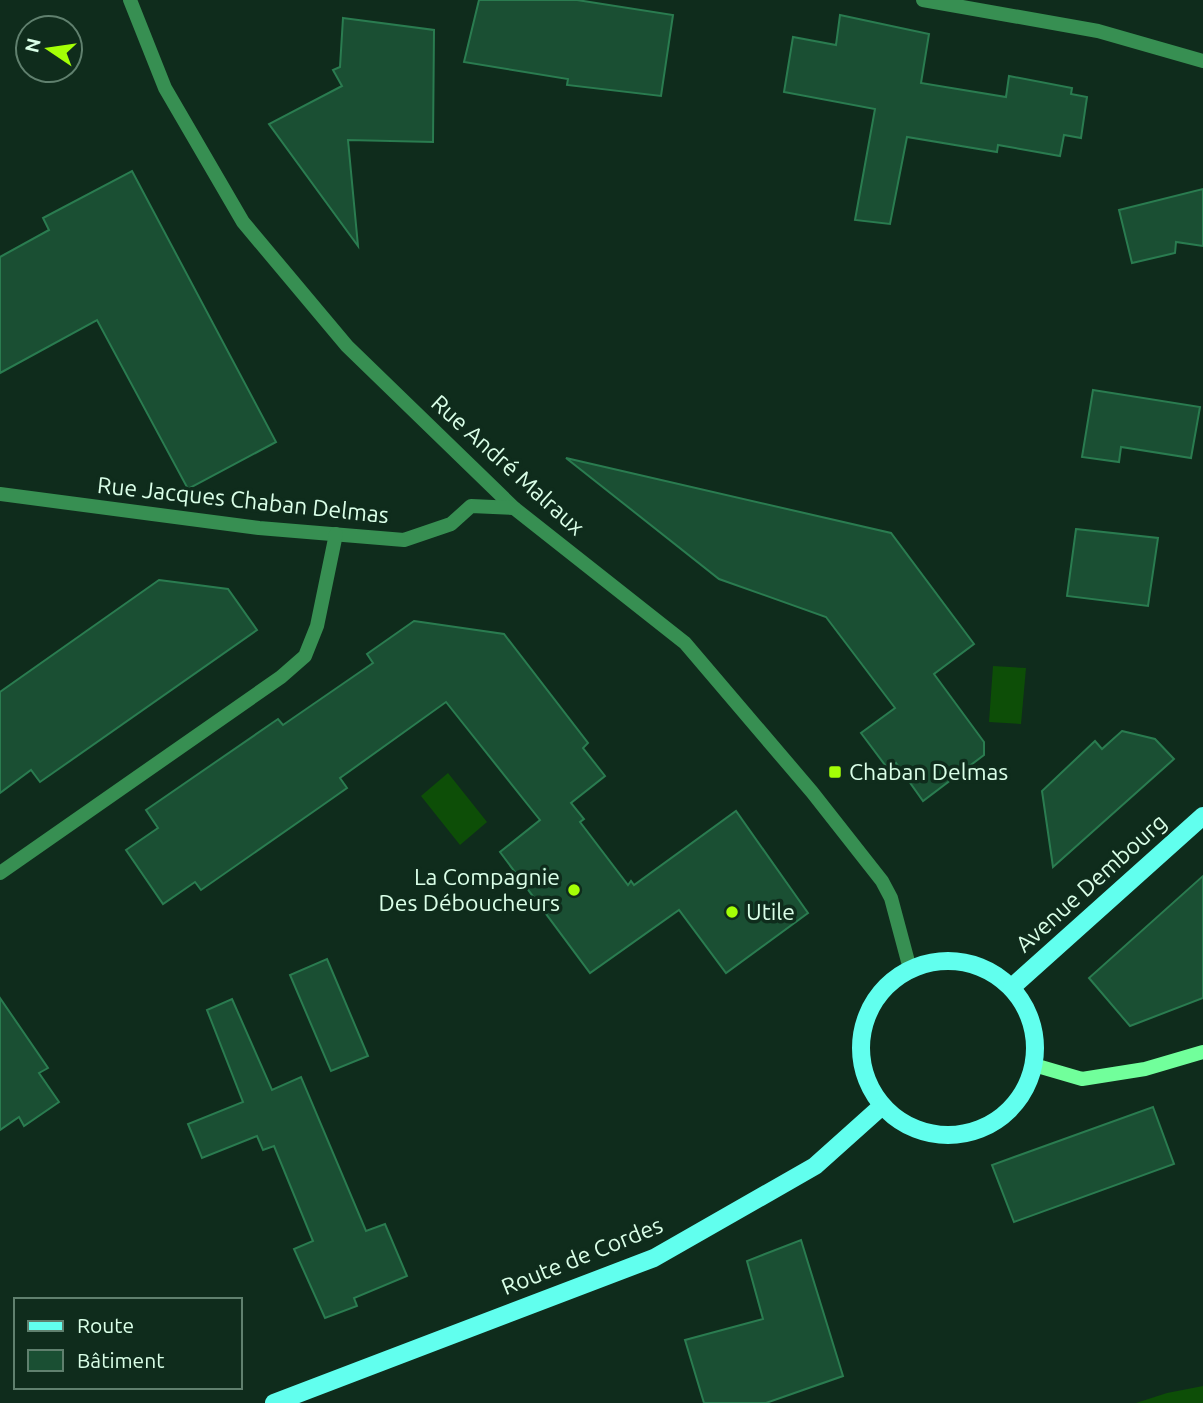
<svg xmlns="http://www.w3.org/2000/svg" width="1203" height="1403" font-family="Ubuntu,sans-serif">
<rect width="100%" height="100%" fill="#0f2c1c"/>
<g fill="#0d4e07">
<polygon points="993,666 1026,668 1021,724 989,722"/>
<polygon points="448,773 487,822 460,845 421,796"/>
<polygon points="1203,1386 1203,1403 1136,1403 1167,1393"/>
</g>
<g fill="#1a4f33" stroke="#2a7c50" stroke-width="2">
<polygon points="479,0 577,0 673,15 661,96 567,85 568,79 464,62"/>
<polygon points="840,15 929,34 921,83 1006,97 1009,76 1072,88 1071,94 1087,97 1081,138 1064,135 1060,156 998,145 997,152 907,137 890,224 855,220 875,109 784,92 793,37 836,45"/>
<polygon points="343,18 434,30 433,142 348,140 358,246 269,124 342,86 333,70 340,67"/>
<polygon points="132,171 276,442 188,489 97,320 0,373 0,257 49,230 43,218"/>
<polygon points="1203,189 1203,246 1176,242 1175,253 1132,263 1119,210"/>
<polygon points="1093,390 1200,407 1191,458 1121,447 1119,462 1082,457"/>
<polygon points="566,458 891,533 974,644 934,674 984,742 984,755 923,801 896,763 888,769 861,733 895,708 826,617 719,579"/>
<polygon points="1076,529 1158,538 1148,606 1067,596"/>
<polygon points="159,580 228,589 257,630 40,782 31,770 0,793 0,692"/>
<polygon points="414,621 504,634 588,743 583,748 605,776 571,803 584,819 580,822 628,885 631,881 634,885 736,811 808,913 726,973 679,910 590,973 500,852 540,820 446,702 340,778 347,788 320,807 201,890 195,882 163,904 126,850 158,828 146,810 278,719 283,725 373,663 367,654"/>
<polygon points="1122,731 1155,739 1174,759 1053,867 1042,791 1095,741 1102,749"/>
<polygon points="1203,876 1203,998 1130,1026 1089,978"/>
<polygon points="327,959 368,1056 331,1071 290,975"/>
<polygon points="0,998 48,1068 39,1073 59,1102 24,1126 19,1117 0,1130"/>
<polygon points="232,999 272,1090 301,1077 366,1231 385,1224 407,1276 354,1298 357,1306 325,1318 294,1249 313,1241 274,1146 263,1150 257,1136 202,1158 188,1124 243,1102 207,1010"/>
<polygon points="1153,1107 1174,1164 1014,1222 992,1165"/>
<polygon points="801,1240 843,1376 766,1403 704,1403 685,1340 763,1319 747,1261"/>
</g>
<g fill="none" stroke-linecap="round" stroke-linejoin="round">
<g stroke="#378f52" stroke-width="14">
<polyline points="130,0 165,88 243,222 347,346 514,508 685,643 812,792 882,881 891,898 910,969"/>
<polyline points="923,0 1098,31 1203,61"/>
<polyline points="0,494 259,528 404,540 451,524 471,506 514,508"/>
<polyline points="0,873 281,677 305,656 317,626 336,534"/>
</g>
<polyline stroke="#71ff9b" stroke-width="14" points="1034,1065 1082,1079 1145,1069 1203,1052"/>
<g stroke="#61ffee" stroke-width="18">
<circle cx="948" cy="1048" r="87"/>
<polyline points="1012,987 1203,816"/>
<polyline points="274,1403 654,1258 815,1166 882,1106"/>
</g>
</g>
<g fill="#a4ff06" stroke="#0f2c1c" stroke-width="2.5">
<rect x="828" y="765" width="14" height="14" rx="3.5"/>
<circle cx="574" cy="890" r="7"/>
<circle cx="732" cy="912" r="7"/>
</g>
<g text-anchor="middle" stroke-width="7" stroke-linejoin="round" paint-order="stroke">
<g font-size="23" fill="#daffe8" stroke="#0f2c1c">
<text transform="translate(508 465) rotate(42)" y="8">Rue André Malraux</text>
<text transform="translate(243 500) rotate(6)" y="8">Rue Jacques Chaban Delmas</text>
<text transform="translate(1091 883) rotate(-42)" y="8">Avenue Dembourg</text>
<text transform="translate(582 1256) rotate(-22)" y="8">Route de Cordes</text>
</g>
<g font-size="23" fill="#daffe8" stroke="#0f2c1c" text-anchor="start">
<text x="849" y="780">Chaban Delmas</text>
<text x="560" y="885" text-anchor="end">La Compagnie<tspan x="560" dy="26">Des Déboucheurs</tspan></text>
<text x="746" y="920">Utile</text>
</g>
</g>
<rect x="14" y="1298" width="228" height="91" fill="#0f2c1c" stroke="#60806e" stroke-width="2"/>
<rect x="28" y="1321" width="35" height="10" fill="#61ffee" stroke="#60806e" stroke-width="2"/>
<text x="77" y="1333" font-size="21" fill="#daffe8">Route</text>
<rect x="28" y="1350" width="35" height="21" fill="#1a4f33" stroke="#60806e" stroke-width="2"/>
<text x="77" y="1368" font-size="21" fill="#daffe8">Bâtiment</text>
<g transform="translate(49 49) rotate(283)"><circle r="33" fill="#0f2c1c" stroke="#60806e" stroke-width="2"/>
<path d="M0-5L12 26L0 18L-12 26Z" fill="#a4ff06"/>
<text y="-10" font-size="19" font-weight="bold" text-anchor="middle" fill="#daffe8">N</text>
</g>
</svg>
